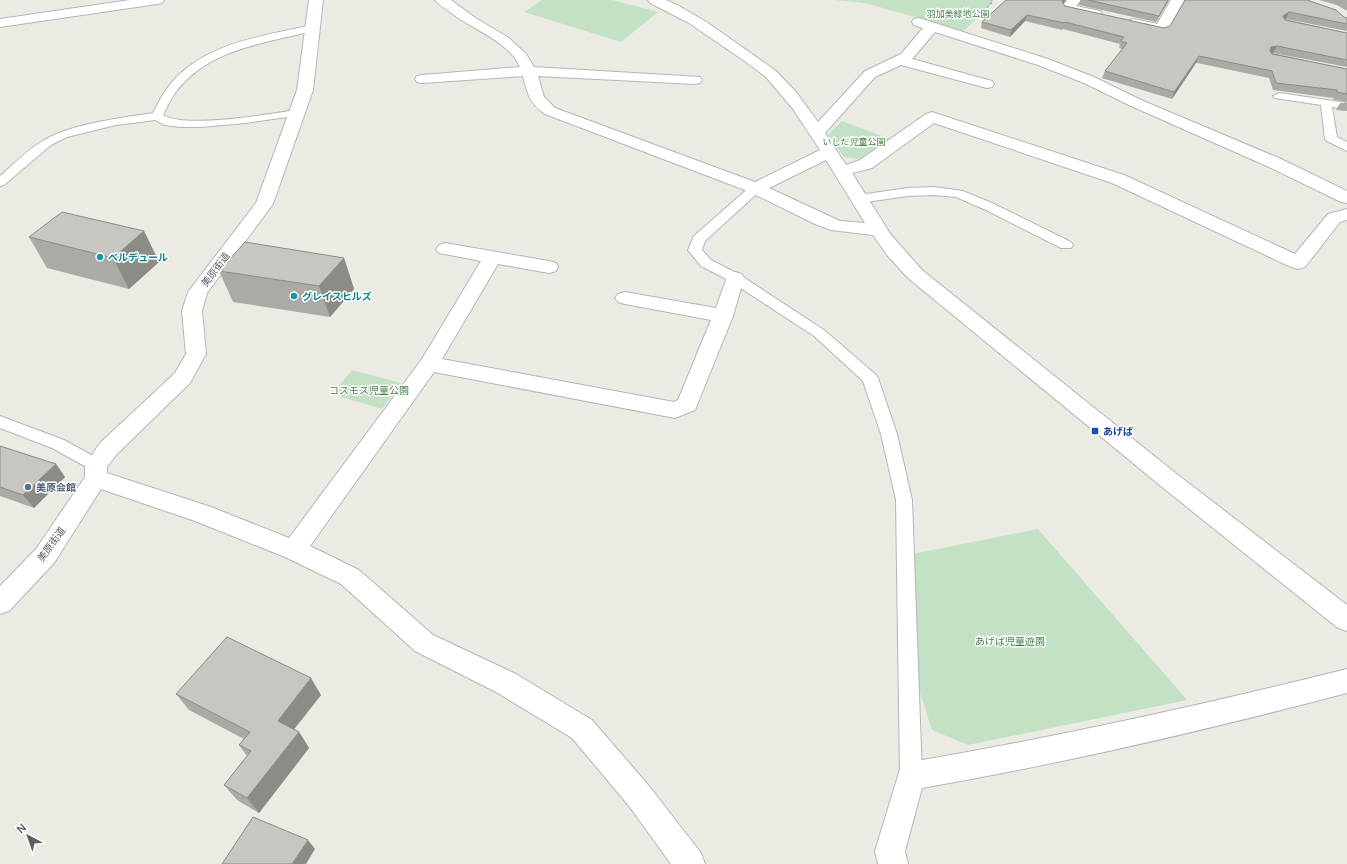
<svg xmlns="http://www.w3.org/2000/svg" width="1347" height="864" font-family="Manrope,'Noto Sans JP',sans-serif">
<rect width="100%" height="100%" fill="#ecebe3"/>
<g fill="#c3e1c4">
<polygon points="542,0 612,0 658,12 621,42 524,12"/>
<polygon points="834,0 994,0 964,31 865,3"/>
<polygon points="842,121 890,139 859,159 844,157 828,135"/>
<polygon points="352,370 401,383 382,409 332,394"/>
<polygon points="1038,529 1187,700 968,745 932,730 919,690 913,554"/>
</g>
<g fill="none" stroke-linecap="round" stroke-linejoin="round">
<g stroke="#b4b5b9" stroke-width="2">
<g id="service">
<path d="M313 25 318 28 317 30C266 43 208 48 175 93 170 100 167 108 163 115 186 129 268 114 297 110L301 111 303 113 301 115 246 123 200 127H180L165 125 155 120 116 125 67 137 51 145 4 185 0 186V176C14 164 27 150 43 141 69 124 122 118 153 113 160 99 168 84 181 73 216 41 268 35 313 25Z"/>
<polygon points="1279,93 1347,103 1347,109 1332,107 1337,137 1347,142 1347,151 1327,141 1325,139 1321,105 1275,98 1273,96"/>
<polygon points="756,184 760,185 762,188 760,191 705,241 702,250 711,260 740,275 824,330 875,374 878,378 897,434 912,500 922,776 918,783 911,786 904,783 900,776 896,500 881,434 863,381 814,336 730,281 701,266 688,250 694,236 752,185"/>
<polygon points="934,187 963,191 994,204 1071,242 1073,245 1071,248 1061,248 986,210 956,197 934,195 908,196 859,203 855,202 853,199 855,196 859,195 908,188"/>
<polygon points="0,416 64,440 102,461 104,465 102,469 96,471 90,469 52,448 0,428"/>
</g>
</g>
<g stroke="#b4b5b9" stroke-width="2">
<g id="minor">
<polygon points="130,0 164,0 162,3 157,4 0,27 0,19"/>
<polygon points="309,0 323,0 313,90 273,204 207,293 202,311 206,354 190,383 116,455 107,467 107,473 211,507 289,538 422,359 481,261 439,253 436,249 439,245 445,243 549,261 556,263 558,267 556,271 549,273 498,264 442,359 674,402 678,400 711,320 625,304 618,302 615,298 618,294 625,292 716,308 728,274 735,272 742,274 744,278 733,316 695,410 675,418 434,372 310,546 359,570 433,635 516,674 592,720 649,786 701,853 705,864 671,864 629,806 572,738 496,692 415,651 341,584 285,557 195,521 101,489 54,563 9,611 0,614 0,586 36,549 85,477 85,465 100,443 175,373 186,354 182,311 188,292 256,203 297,90"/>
<path d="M435 0H451L477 19 509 38 526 54 534 67 700 77 702 80 700 83 695 84 538 76 544 97 555 108 755 182 820 150 793 109 766 77 746 62 689 23 650 3 648 0H666L679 6 708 23 776 71 796 92 818 122 865 71 901 54 923 28 914 25 912 22 914 19 919 18 1048 59 1094 77 1141 100 1281 159 1347 191V203L1341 202 1269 167 1131 106 1084 83 1038 65 935 32 912 59 992 81 994 84 992 87 987 88 901 65 875 77 825 133 846 165 860 160 926 114 932 112 938 114 1124 175 1295 254 1328 214 1347 209V220L1340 222 1305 267 1298 269 1291 267 1112 183 934 123 872 168 852 173 891 235 922 270 1178 475 1347 605V631L1338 628 1162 487 908 278 887 255 873 235 831 230 815 224 750 192 545 114C530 104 527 93 523 76L422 83 417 82 415 79 417 76 422 75 520 67C509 41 471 29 450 12 445 8 439 5 435 0ZM826 160 865 223 840 221 769 188Z"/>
<polygon points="1067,0 1081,0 1076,6 1100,11 1102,14 1100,17 1095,18 1063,11 1061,8"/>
<path d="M1171 0H1185L1166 32C1155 35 1140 29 1129 26L1127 23 1129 20 1134 19 1157 24Z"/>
<path d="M1347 669V693C1207 730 1065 763 922 788L905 851 908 864H878L875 851 901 766 911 762C1058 737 1203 705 1347 669Z"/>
</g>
</g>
<polyline stroke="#9cc1a9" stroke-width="1.5" stroke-dasharray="3 1.5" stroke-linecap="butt" points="978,18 992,2 991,0"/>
<use href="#service" fill="#fff" fill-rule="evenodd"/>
<use href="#minor" fill="#fff" fill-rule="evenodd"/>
</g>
<g fill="#acaaa5">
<polygon points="1006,0 1066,0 1063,4 1065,6 1164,28 1170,26 1185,0 1347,18 1347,31 1286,19 1285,19 1347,33 1347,67 1273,53 1272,53 1347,69 1347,102 1334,100 1333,98 1273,90 1269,78 1202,64 1196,63 1172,99 1102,78 1105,71 1122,49 1119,48 1120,44 1063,29 1062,30 1025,21 1010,37 981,28 982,22"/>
<polygon points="1080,0 1169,0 1156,22 1079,5"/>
<polygon points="1319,0 1347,0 1347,11 1337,5"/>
<polygon points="1340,103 1347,103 1347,111 1336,110"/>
<polygon points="144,231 159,262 129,289 47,268 29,237"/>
<polygon points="344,258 354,289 330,317 233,302 219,271"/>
<polygon points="0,446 56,464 65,477 34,508 0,496"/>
<polygon points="176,694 321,695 294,729 299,732 309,748 259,813 237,800 224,785 247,756 239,745 244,739 189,710"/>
</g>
<g fill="#8c8b86">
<polygon points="1063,0 1066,0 1060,9 1062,2"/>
<polygon points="1168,0 1169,0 1156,22 1159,16"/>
<polygon points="1289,12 1286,19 1280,23 1283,16"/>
<polygon points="1027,15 1025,21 1010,37 1011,30"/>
<polygon points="1277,46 1273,53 1268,54 1271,47"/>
<polygon points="1199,56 1196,63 1172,99 1174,92"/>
<polygon points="144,231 159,262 129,289 113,258"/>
<polygon points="344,258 354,289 330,317 319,286"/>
<polygon points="56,464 65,477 34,508 23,495"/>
<polygon points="311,678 321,695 288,737 278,721"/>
<polygon points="299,732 309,748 259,813 247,798"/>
<polygon points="308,840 315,849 306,864 292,864"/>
</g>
<g fill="#c8c6c0" stroke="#8c8b86">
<polygon points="1006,0 1063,0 1062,2 1065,6 1164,28 1170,26 1185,0 1307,0 1336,10 1344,17 1347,18 1347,24 1289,12 1283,16 1285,20 1347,33 1347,60 1277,46 1271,47 1270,51 1272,54 1347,69 1347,94 1337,92 1337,90 1276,83 1272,71 1204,57 1199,56 1174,92 1105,71 1127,43 1121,41 1124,37 1065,22 1064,23 1027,15 1011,30 982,22"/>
<polygon points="1088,0 1168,0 1159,16"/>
<polygon points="62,212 144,231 113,258 29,237"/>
<polygon points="245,242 344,258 319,286 219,271"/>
<polygon points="0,446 56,464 23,495 0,487"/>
<polygon points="227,637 311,678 278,721 299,732 247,798 224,785 251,751 239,745 250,732 176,694"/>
<polygon points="253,817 308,840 292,864 222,864"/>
</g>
<g fill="#0f9aa8" stroke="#fff" stroke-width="1.5">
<circle cx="100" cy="257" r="4"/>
<circle cx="294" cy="296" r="4"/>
</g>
<rect fill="#1a4fb4" stroke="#fff" stroke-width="1.5" x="1091" y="427" width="8" height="8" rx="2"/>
<circle fill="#5c6f8a" stroke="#fff" stroke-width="1.5" cx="28" cy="487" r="4"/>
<g text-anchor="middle" stroke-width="3" stroke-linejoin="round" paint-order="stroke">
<g font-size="9" fill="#3e7e44" stroke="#fff">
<text x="958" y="17">羽加美緑地公園</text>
<text x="854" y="145">いしだ児童公園</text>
</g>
<g font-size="10" font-weight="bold" fill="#0d838f" stroke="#fff" text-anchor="start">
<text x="108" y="261">ベルデュール</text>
<text x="302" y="300">グレイスヒルズ</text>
</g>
<g font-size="10" fill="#5b5e62" stroke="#fff">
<text transform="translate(215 269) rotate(-53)" y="4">美原街道</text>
<text transform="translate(51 544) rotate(-54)" y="4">美原街道</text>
</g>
<g font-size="10" fill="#3e7e44" stroke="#fff">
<text x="369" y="394">コスモス児童公園</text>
<text x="1010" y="645">あげば児童遊園</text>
</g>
<g font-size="10" font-weight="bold" fill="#164399" stroke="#fff" text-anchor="start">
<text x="1103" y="435">あげば</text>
</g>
<g font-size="10" font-weight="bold" fill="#4e5e75" stroke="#fff" text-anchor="start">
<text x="36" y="491">美原会館</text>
</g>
</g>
<g transform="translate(28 836) rotate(319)" stroke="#ffffff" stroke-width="3" paint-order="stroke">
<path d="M0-3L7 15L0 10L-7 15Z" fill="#5b5e62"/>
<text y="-6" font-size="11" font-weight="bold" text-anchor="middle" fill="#5b5e62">N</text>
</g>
</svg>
